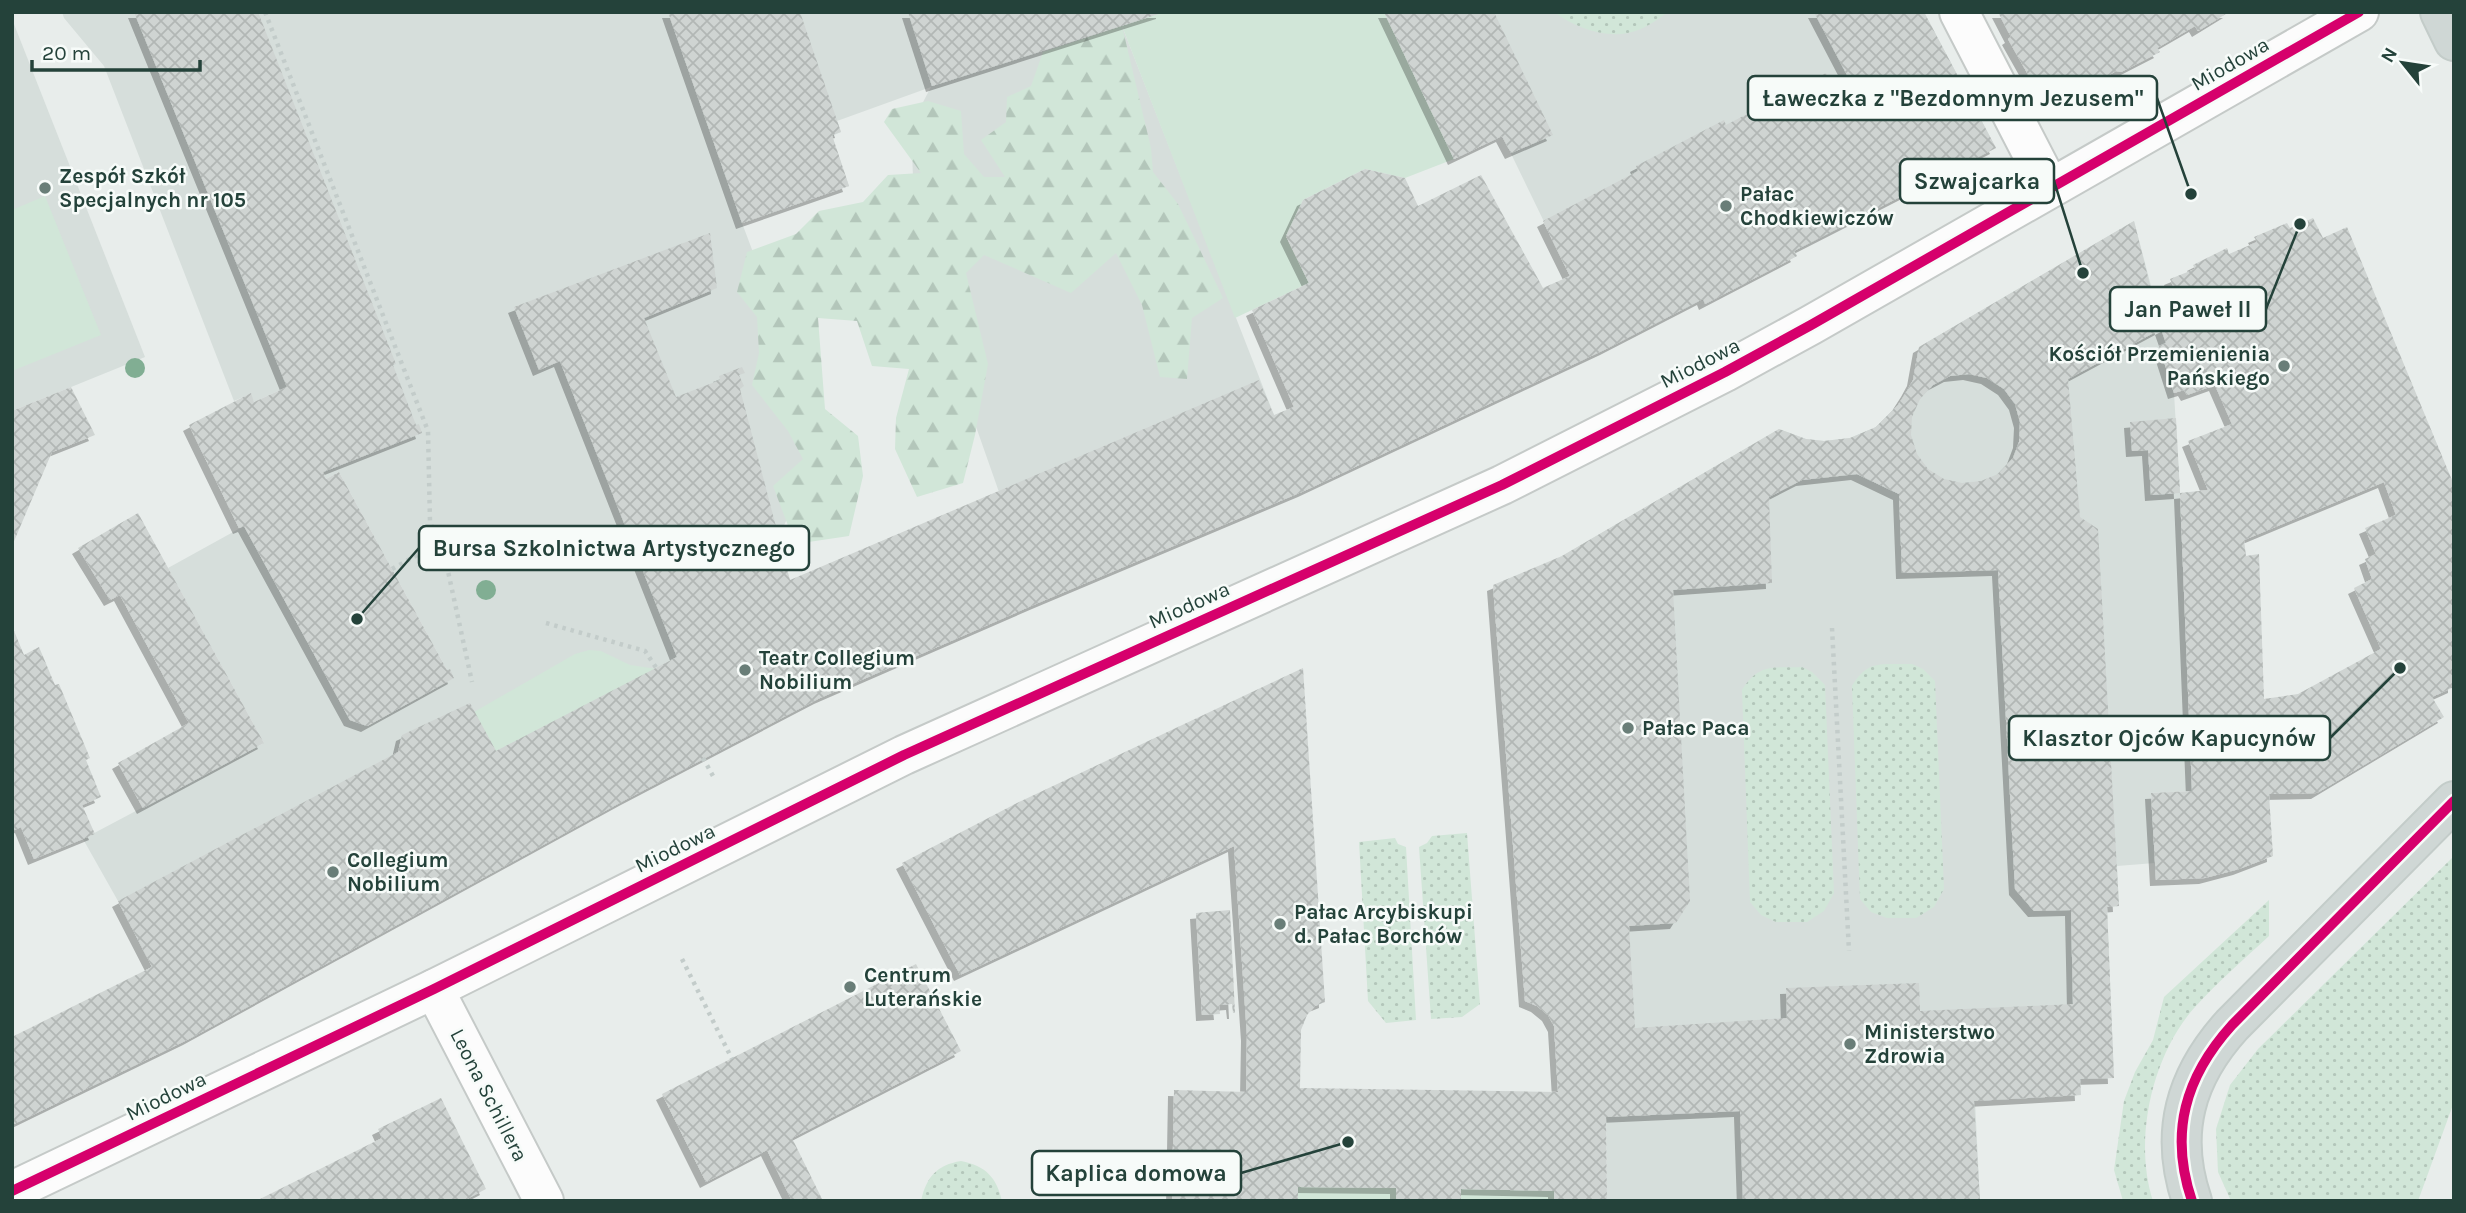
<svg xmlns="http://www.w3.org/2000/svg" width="2466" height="1213" font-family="Karla,sans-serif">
<defs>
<pattern id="grass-dots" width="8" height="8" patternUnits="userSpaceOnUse" patternTransform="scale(1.75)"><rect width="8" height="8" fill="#d1e6d8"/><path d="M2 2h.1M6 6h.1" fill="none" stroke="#b3c6ba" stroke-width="1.8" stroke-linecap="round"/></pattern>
<pattern id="forest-firs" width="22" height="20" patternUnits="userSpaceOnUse" patternTransform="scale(1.75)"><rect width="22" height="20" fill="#d1e6d8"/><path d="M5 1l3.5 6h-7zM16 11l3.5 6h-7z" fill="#b3c6ba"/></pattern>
<pattern id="building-cross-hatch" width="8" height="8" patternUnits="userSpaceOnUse" patternTransform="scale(1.75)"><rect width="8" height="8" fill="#cfd4d2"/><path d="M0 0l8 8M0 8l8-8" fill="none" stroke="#b2b7b5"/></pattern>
<filter id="shadow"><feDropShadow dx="-6" dy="6" stdDeviation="0" flood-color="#0004"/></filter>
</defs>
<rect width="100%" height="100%" fill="#e8edeb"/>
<g fill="#d6dedb">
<polygon points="62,12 1164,12 1122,26 1274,415 1038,603 916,256 911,125 931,87 837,121 841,132 832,136 849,186 742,223 823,438 778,539 820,698 625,800 189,1039 118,901 83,839 264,743 168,568 244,526 350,720 368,726 454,677 447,670 339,472 326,479 287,387 254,402 250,394 234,401 104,66 64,18"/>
<polygon points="1442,12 1924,12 1996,148 1795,251 1797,256 1705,304 1702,300 1606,349"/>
<polygon points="12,19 145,357 12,411"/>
<polygon points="2134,221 2166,343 2159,346 2174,393 2180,493 2192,791 2151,793 2155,863 2117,866 2119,906 2107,907 2114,1078 2080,1079 2081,1095 1975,1101 1980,1201 1607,1201 1606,1117 1562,556 1779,429 1806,439 1824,441 1850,438 1876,427 1898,405 1907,391 1913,380 1919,347"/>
</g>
<g fill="url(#grass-dots)">
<path d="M1554 12H1668C1656 21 1643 30 1628 33 1603 38 1574 27 1554 12Z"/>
<path d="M1912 664 1923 669 1935 681 1944 889 1934 907 1916 918H1887L1871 912 1860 899 1852 686C1868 658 1884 665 1912 664Z"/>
<path d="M1802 667 1812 672 1825 685 1834 893 1824 911 1807 922H1776L1761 915 1750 902 1742 690C1759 663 1773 668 1802 667Z"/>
<polygon points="1467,833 1480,1004 1462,1017 1431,1019 1419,847 1427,843 1432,836"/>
<polygon points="1395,838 1398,844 1406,847 1416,1020 1386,1023 1368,1001 1359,842"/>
<polygon points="2454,856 2454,1102 2418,1201 2231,1201 2218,1172 2216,1129 2230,1085 2258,1049"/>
<path d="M2269 900V936C2244 959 2218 982 2195 1007 2152 1055 2133 1140 2153 1201H2123L2114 1170 2124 1101 2135 1072 2153 1040 2164 997Z"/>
<path d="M961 1161C986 1166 996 1177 1002 1201H921C926 1177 937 1165 961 1161Z"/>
</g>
<polygon fill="url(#forest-firs)" points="1122,26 1151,148 1153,172 1178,204 1223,298 1192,318 1187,379 1160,377 1142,305 1116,253 1071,293 984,255 966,273 988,364 975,435 963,483 917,497 895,449 896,418 909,369 872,366 857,321 818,318 825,409 858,436 863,476 849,536 795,544 773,486 803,459 788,431 752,385 759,353 757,317 737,292 747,252 796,234 819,211 863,202 888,175 921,173 884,122 892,109 928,101 961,111 964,154 984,177 1005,177 981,140 1006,122 1007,97 1031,86 1043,52"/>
<g fill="#d1e6d8">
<polygon points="1164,12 1384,12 1454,159 1405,178 1365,169 1303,200 1286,237 1309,283 1235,318 1122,26"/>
<polygon points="45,196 101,335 12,371 12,210"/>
<polygon points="589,650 601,651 630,665 657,669 496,751 474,712 575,654"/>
<polygon points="1298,1187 1396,1188 1396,1201 1298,1201"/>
<polygon points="1461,1189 1554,1191 1554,1201 1461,1201"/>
</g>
<g fill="url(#building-cross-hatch)" fill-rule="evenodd" filter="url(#shadow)">
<polygon points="134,12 258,12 396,364 393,365 416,425 419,424 422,433 323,472 326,479 339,472 447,670 450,669 454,678 367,726 350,720 244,526 239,528 189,425 251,393 254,402 287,387"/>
<polygon points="668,12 800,12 841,132 832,135 849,186 742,223"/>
<polygon points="908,12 1162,12 1162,13 932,86"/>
<polygon points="1384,12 1494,12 1553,135 1511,153 1502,136 1454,159"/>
<polygon points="1814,12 1924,12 1996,148 1794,251 1797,256 1705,304 1703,299 1606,349 1304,491 1038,603 820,698 625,800 189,1039 12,1125 12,1037 152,967 118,901 398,752 402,735 470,703 496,751 677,657 560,361 539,370 514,307 710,233 717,288 644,318 676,397 720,380 719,376 742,367 745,373 739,375 744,386 740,389 790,580 1259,380 1274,415 1294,407 1252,310 1309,283 1286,236 1303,200 1365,169 1405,178 1418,206 1481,175 1543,288 1570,276 1543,221 1638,171 1636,166 1724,120 1726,125 1826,73 1832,83 1847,75"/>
<polygon points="1998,12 2229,12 2198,31 2195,26 2157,48 2160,52 2121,72 2116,71 2048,110 2008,39 2011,37"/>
<path d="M2313 218 2323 238 2347 227 2454 485V687L2432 697 2444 717 2317 793 2269 794 2273 856 2239 869 2205 878 2156 880 2151 793 2192 791 2180 493 2208 490 2188 441 2232 424 2215 385 2187 395 2184 390 2174 393 2159 346 2166 343 2161 329 2186 316 2170 279 2195 269 2193 265 2227 248 2229 254 2257 242 2254 237 2287 223 2290 228ZM2384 482 2396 515 2365 528 2376 554 2365 559 2372 579 2354 588 2381 649 2298 694 2264 699 2259 554 2246 556 2244 540Z"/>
<path d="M2134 221 2161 329 2068 379 2080 517 2098 529 2119 906 2107 907 2114 1078 2080 1079 2081 1095 1974 1101 1980 1201H1743L1740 1111 1606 1117 1607 1201H1554V1191L1461 1189V1201H1396V1188L1298 1187V1201H1172L1174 1090 1246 1092 1247 1035 1234 846 960 975 902 863 1017 803 1303 668 1325 1002 1315 1006 1307 1015 1301 1030 1300 1088 1558 1092 1554 1026 1548 1015 1537 1006 1525 1001 1493 585 1562 556 1779 429 1806 439 1824 441 1850 438 1876 427 1898 405 1907 391 1913 380 1919 347ZM1969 374 1987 378 2004 389 2015 404 2020 422 2019 442 2013 458 1998 474 1981 481 1962 483 1944 479 1928 469 1917 454 1911 435 1912 417 1920 399 1933 385 1950 376ZM1857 474 1899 494 1902 573 1998 570 2015 889 2034 911 2071 910 2073 1004 1920 1011 1919 983 1786 988 1787 1018 1635 1028 1629 926 1676 923 1690 901 1673 590 1772 583 1769 497 1802 480Z"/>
<polygon points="71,387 95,435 52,452 12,546 12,411"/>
<polygon points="2176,418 2180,493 2151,495 2148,450 2132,451 2130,422"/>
<polygon points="138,513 264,743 143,808 118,763 189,723 120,595 110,600 78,548"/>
<polygon points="12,626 24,655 39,647 55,685 59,684 90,758 86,760 101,797 82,805 95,834 34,859 21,827 12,831"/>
<polygon points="1230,910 1235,1013 1233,1013 1232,1004 1219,1005 1220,1014 1202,1015 1196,913"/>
<polygon points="916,964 961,1051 792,1138 823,1201 792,1201 767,1150 706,1182 662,1094"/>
<polygon points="441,1098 486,1189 463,1201 256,1201 382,1138 378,1129"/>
</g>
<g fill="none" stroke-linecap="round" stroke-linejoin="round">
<g stroke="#c5cac8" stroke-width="42">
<g id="minor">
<polyline points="1959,12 2050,188"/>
<polyline points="434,989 544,1201"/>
<polyline points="12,1191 434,989 904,755 1502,485 1725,372 1811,325 2359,12"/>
</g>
</g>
<g stroke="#c3ccc9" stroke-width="42">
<g id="major">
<polyline points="2440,12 2454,41"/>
<path d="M2192 1201C2169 1133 2185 1077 2232 1025L2454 801"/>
</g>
</g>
<g stroke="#c3ccca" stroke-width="4.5" stroke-dasharray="3.5 5" stroke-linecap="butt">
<polyline points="265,12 428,431 430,522 446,562 472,682"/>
<polyline points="392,569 439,543"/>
<polyline points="546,623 645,651 657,669"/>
<polyline points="1832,628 1849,951"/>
<polyline points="703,758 713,776"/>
<polyline points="682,959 732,1059"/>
</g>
<use href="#minor" stroke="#fcfcfc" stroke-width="38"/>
<use href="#major" stroke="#cfd7d5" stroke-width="38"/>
<g stroke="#f7fbf9" stroke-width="15">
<g id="cycleway">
<polyline points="12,1191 434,989 904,755 1502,485 1725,372 1811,325 2359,12"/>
<path d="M2192 1201C2169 1133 2185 1077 2232 1025L2454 801"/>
</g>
</g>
<use href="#cycleway" stroke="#d6006c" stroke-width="10"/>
</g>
<g fill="#81ae93">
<circle cx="135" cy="368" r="10"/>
<circle cx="486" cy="590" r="10"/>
</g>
<g fill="#697e78" stroke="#f7fbf9" stroke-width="2.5">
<circle cx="45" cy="188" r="7"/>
<circle cx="1726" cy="206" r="7"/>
<circle cx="2284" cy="366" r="7"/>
<circle cx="745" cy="670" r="7"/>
<circle cx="1628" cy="728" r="7"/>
<circle cx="333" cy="872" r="7"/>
<circle cx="1280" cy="924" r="7"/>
<circle cx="850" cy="987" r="7"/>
<circle cx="1850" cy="1044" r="7"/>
</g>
<g text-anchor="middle" stroke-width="5" stroke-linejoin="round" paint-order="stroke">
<g font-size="21" fill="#24423a" stroke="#f7fbf9">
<text transform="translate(2230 64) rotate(-30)" y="7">Miodowa</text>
<text transform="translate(1700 363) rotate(-27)" y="7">Miodowa</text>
<text transform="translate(1189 605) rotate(-24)" y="7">Miodowa</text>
<text transform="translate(675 848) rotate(-26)" y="7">Miodowa</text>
<text transform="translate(489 1095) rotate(63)" y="7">Leona Schillera</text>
<text transform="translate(166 1096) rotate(-26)" y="7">Miodowa</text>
</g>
<g font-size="21" font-weight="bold" fill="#24423a" stroke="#f7fbf9" text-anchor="start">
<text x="59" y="183">Zespół Szkół<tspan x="59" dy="24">Specjalnych nr 105</tspan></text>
<text x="1740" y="201">Pałac<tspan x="1740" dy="24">Chodkiewiczów</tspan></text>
<text x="2270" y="361" text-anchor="end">Kościół Przemienienia<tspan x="2270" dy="24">Pańskiego</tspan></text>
<text x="759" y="665">Teatr Collegium<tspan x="759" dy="24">Nobilium</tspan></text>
<text x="1642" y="735">Pałac Paca</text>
<text x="347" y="867">Collegium<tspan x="347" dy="24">Nobilium</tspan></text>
<text x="1294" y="919">Pałac Arcybiskupi<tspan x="1294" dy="24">d. Pałac Borchów</tspan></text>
<text x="864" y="982">Centrum<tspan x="864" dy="24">Luterańskie</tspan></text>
<text x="1864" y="1039">Ministerstwo<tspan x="1864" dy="24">Zdrowia</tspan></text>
</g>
</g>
<path fill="none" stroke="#24423a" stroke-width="2.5" d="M2191 194L2157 98M2083 273L2054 181M2300 224L2266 309M357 619L419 548M2400 668L2330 738M1348 1142L1241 1173"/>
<g fill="#24423a" stroke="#f7fbf9" stroke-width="2.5">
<circle cx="2191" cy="194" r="7"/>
<circle cx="2083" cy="273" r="7"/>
<circle cx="2300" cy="224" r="7"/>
<circle cx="357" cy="619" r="7"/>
<circle cx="2400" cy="668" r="7"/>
<circle cx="1348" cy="1142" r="7"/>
</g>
<g fill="#f7fbf9" stroke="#24423a" stroke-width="2.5">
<rect x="1748" y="76" width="409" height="44" rx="7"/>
<rect x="1900" y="159" width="154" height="44" rx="7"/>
<rect x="2110" y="287" width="156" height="44" rx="7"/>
<rect x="419" y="526" width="390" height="44" rx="7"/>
<rect x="2009" y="716" width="321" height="44" rx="7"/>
<rect x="1032" y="1151" width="209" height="44" rx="7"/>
</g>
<g font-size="23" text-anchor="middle" font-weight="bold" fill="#24423a">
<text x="1953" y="106">Ławeczka z "Bezdomnym Jezusem"</text>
<text x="1977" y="189">Szwajcarka</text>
<text x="2188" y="317">Jan Paweł II</text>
<text x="614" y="556">Bursa Szkolnictwa Artystycznego</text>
<text x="2169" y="746">Klasztor Ojców Kapucynów</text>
<text x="1136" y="1181">Kaplica domowa</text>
</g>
<rect width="2466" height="1213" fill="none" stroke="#24423a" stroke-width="28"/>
<g transform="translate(2403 63) rotate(300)" stroke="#f7fbf9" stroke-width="5" paint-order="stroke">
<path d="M0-5L12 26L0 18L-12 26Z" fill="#24423a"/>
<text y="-10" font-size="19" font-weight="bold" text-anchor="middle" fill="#24423a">N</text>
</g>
<path d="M32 60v10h168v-10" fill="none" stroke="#24423a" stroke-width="3.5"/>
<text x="42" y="60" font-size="21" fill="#24423a" stroke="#f7fbf9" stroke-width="5" paint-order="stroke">20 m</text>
</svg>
